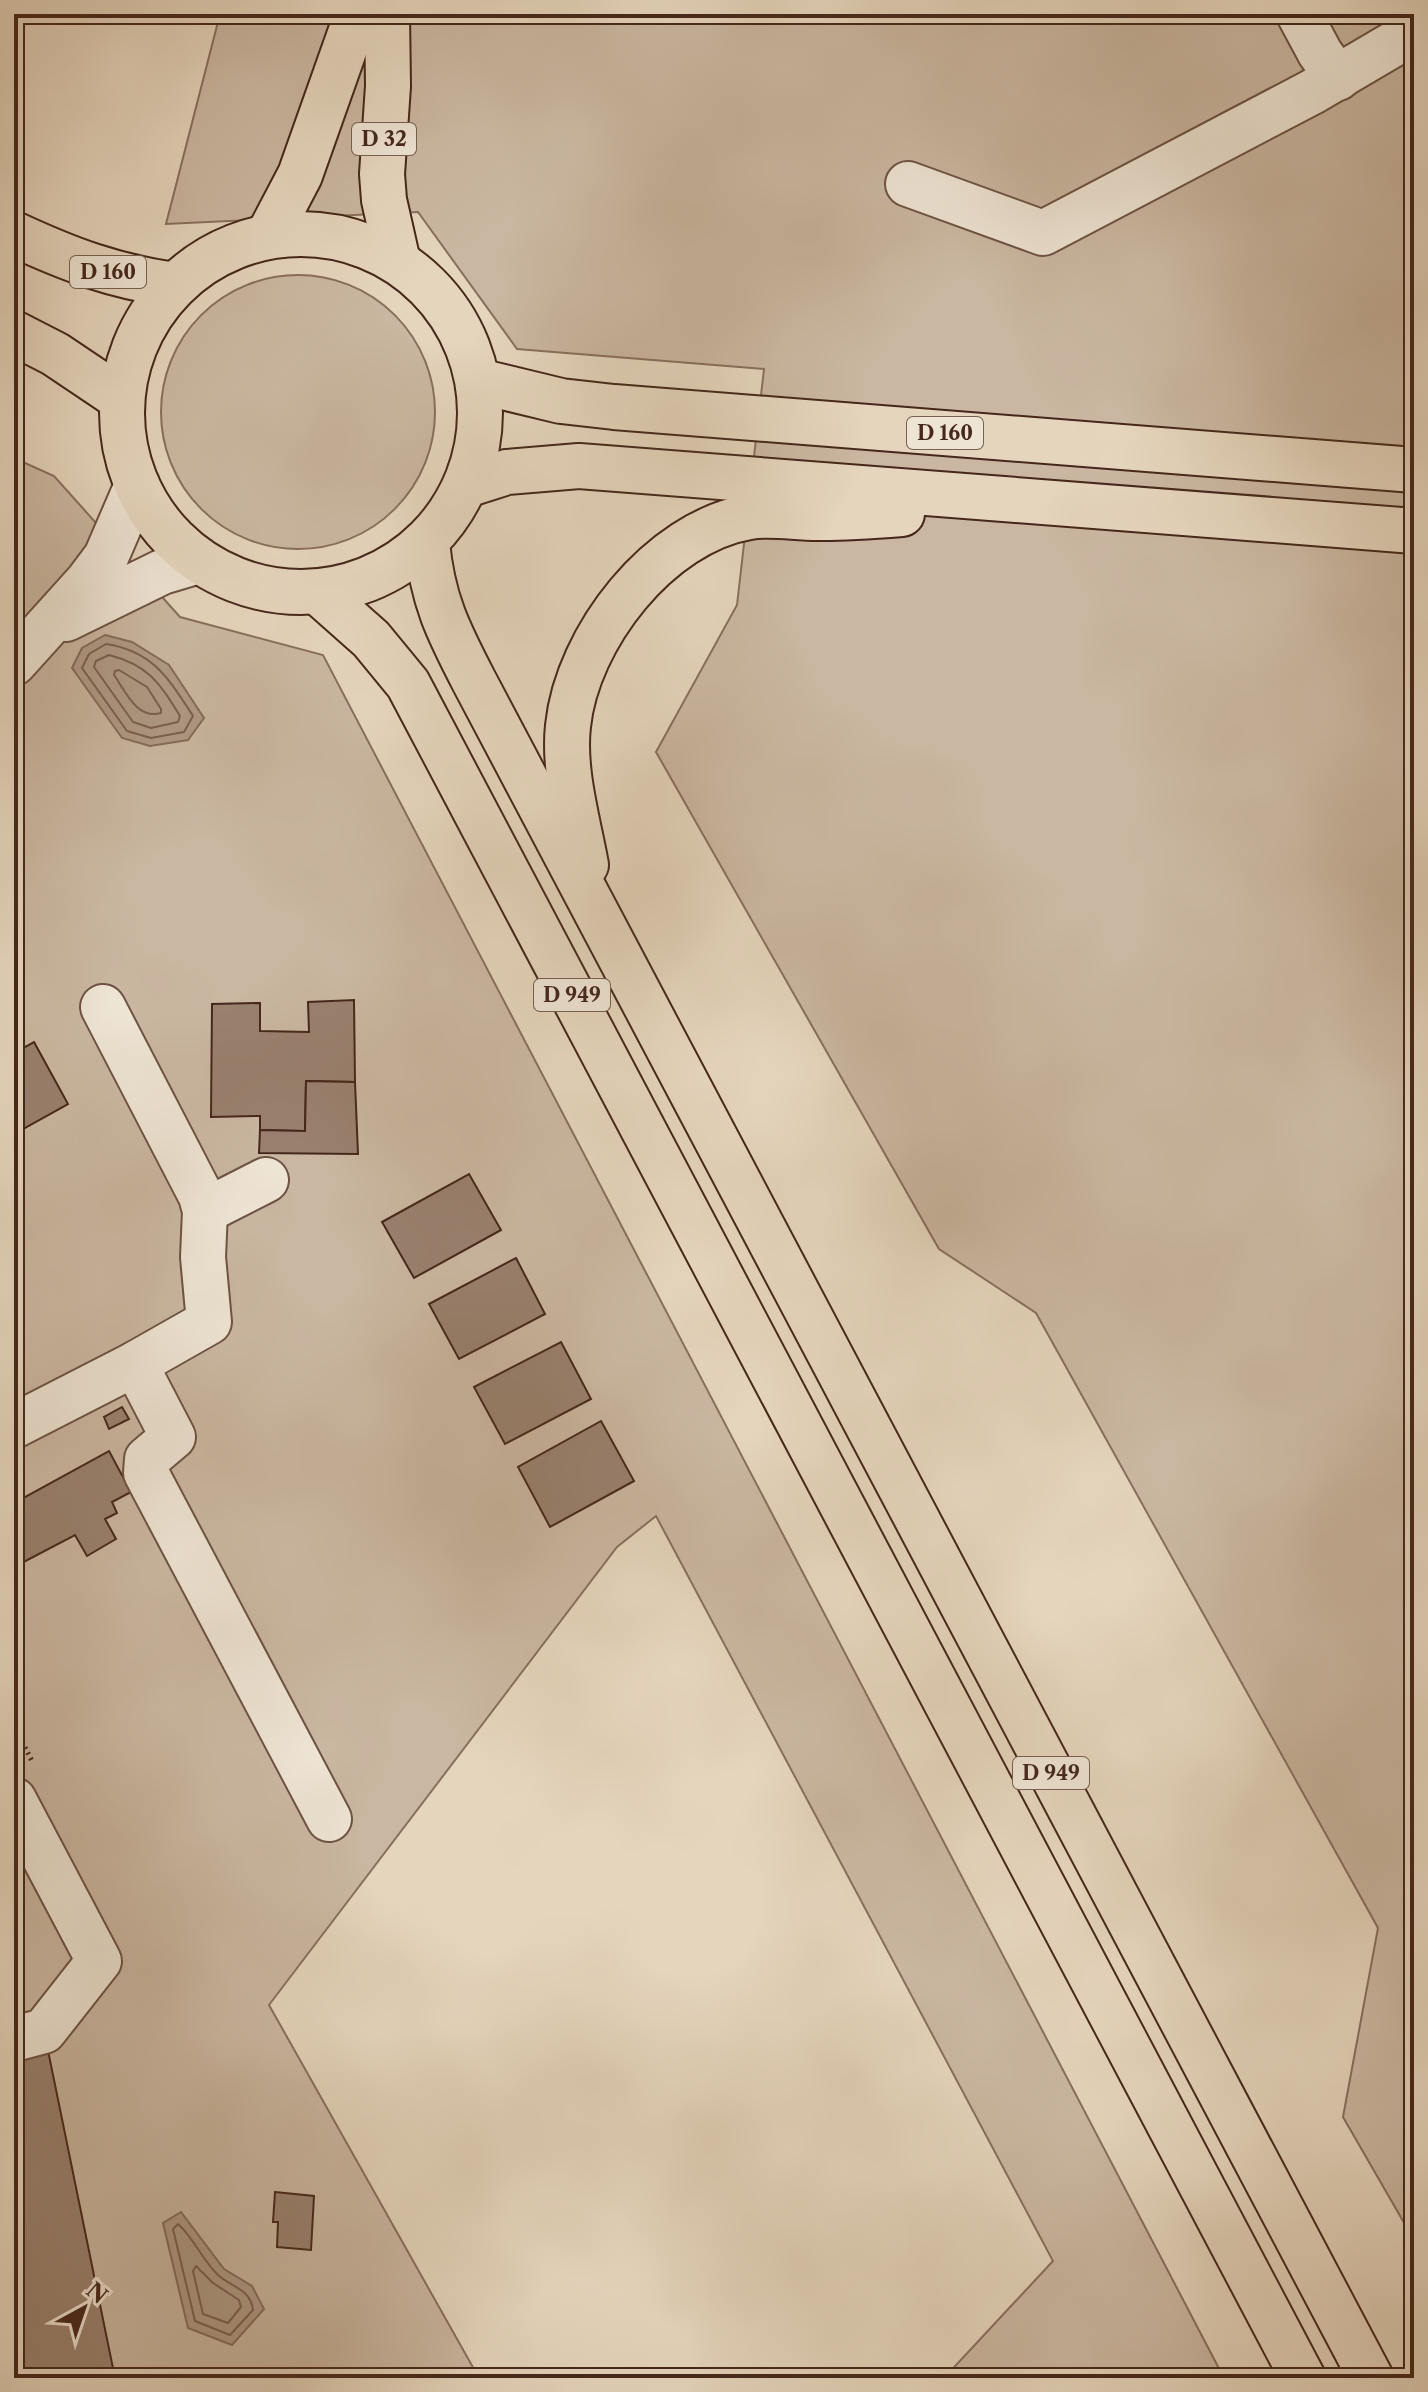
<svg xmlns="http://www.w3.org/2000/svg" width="1428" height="2392" font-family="'Libre Caslon Text',serif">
<rect width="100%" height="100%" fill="#e5d5bd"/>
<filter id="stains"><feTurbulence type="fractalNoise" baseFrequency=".0025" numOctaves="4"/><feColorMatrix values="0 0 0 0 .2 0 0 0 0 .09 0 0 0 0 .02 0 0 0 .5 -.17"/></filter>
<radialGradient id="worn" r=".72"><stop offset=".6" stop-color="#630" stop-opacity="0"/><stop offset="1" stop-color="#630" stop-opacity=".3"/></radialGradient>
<g fill="#cab7a1" stroke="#886f5e" stroke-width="2">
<polygon points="220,14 1414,14 1414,2240 1343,2117 1378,1928 1036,1313 939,1249 656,752 737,605 764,369 517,349 418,212 166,224"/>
<circle cx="298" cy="412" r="137"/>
<polygon points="14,458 54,476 180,617 323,655 1224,2378 944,2378 1053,2261 656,1516 617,1547 269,2005 479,2378 14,2378"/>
</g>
<g fill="#af9a86" stroke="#856c5b" stroke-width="2">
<polygon points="105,635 132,642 169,665 204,718 188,740 150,746 122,738 72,668 82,648"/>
<polygon points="181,2212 224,2269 252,2286 264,2309 232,2345 188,2328 163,2223"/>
</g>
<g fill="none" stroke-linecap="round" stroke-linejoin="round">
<g stroke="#7a6050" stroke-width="2">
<path d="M106 644C153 651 169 679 193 716L184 732 151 738 127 731 82 668 89 654Z"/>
<path d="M109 655C149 665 160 684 180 716L178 722 151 728 133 722 94 667 96 661Z"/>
<path d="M119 670 147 687 161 709V713C137 720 126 692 114 675L115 671Z"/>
<path d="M178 2224C194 2238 202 2260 218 2275 232 2288 250 2288 253 2310L230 2335 195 2321 173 2229Z"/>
<polygon points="196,2266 213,2283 239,2300 241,2307 228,2323 203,2314 193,2271"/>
</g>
</g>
<g fill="#99816f" stroke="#46271b" stroke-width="2">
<polygon points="354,1000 355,1082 306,1081 305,1131 260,1130 260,1116 211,1117 212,1004 260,1003 260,1031 309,1032 308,1002"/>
<polygon points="34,1042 68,1104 14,1134 14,1053"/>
<polygon points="306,1081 355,1082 358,1154 259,1153 260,1130 305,1131"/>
<polygon points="469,1174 501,1230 414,1278 382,1222"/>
<polygon points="516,1258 545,1314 459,1359 429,1304"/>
<polygon points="561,1342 591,1399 505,1444 474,1387"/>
<polygon points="122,1407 129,1419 109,1429 104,1417"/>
<polygon points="601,1421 634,1481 550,1527 518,1467"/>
<polygon points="109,1451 131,1492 112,1502 117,1513 105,1519 116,1539 87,1556 75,1535 14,1567 14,1503"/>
<polygon points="44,2031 115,2378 14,2378 14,2039"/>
<polygon points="275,2192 314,2196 311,2250 277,2247 278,2222 273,2222"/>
</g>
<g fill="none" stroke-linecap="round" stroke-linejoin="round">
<g stroke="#6e5244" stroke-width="48">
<g id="minor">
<polyline points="1299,14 1320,53 1338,78"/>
<polyline points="908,184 1043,233 1312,92 1414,32"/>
<polyline points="66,619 162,572 199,561"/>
<polyline points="14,663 88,581 106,557 137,485"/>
<polyline points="205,1211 266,1180"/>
<polyline points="135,1364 173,1437 147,1459 146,1473 329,1819"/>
<polyline points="14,1426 135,1364 209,1322 203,1257 205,1211 201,1196 103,1007"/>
<polyline points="14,1800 99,1961 44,2031 14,2039"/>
</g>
</g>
<g stroke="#46271b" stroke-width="48">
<g id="major">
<polyline points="387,14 388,86 382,174 384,200 398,262"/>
<polyline points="268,236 300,175 357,14"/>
</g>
</g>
<g stroke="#46271b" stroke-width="48">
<g id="highway">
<path d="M14 234C70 260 113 276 174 285"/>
<circle cx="301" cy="413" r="179"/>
<polyline points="14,333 55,354 122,399"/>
<polyline points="478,381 561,401 614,407 1414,470"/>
<polyline points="466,485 507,472 579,466 1414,531"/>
<path d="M427 542C432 599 448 631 474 681L1371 2378"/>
<polyline points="318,592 371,639 408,684 1303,2378"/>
<path d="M586 865C578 821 563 771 568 726 577 638 659 532 749 517 774 513 798 519 823 518 849 518 876 516 902 514"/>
</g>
</g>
<polyline stroke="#46271b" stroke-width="5" stroke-dasharray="2 4" stroke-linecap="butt" points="14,1726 32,1761"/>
<use href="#minor" stroke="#eee4d4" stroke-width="44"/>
<use href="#major" stroke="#e5d5bd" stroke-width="44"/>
<use href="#highway" stroke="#e5d5bd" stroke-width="44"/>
</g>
<g text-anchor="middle" stroke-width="6" stroke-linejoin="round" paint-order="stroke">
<g fill="#eee4d4" stroke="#786052" stroke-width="2">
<rect x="352" y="123" width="64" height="32" rx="6"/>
<rect x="70" y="256" width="76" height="32" rx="6"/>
<rect x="907" y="417" width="76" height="32" rx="6"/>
<rect x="534" y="979" width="76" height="32" rx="6"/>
<rect x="1013" y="1757" width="76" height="32" rx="6"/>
</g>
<g font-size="20" font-weight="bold" fill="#46271b">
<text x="384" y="146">D 32</text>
<text x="108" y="279">D 160</text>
<text x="945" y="440">D 160</text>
<text x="572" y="1002">D 949</text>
<text x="1051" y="1780">D 949</text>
</g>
</g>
<rect width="1428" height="2392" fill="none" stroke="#e5d5bd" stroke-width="48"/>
<rect x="16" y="16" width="1396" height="2360" fill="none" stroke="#46271b" stroke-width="4"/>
<rect x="24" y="24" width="1380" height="2344" fill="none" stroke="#46271b" stroke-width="2"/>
<g transform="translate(84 2308) rotate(40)" stroke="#eee4d4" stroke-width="6" paint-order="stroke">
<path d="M0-6L14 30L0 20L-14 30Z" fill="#46271b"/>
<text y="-12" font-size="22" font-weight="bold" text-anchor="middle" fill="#46271b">N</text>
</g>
<rect width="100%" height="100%" filter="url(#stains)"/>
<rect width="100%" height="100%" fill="url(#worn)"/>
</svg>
